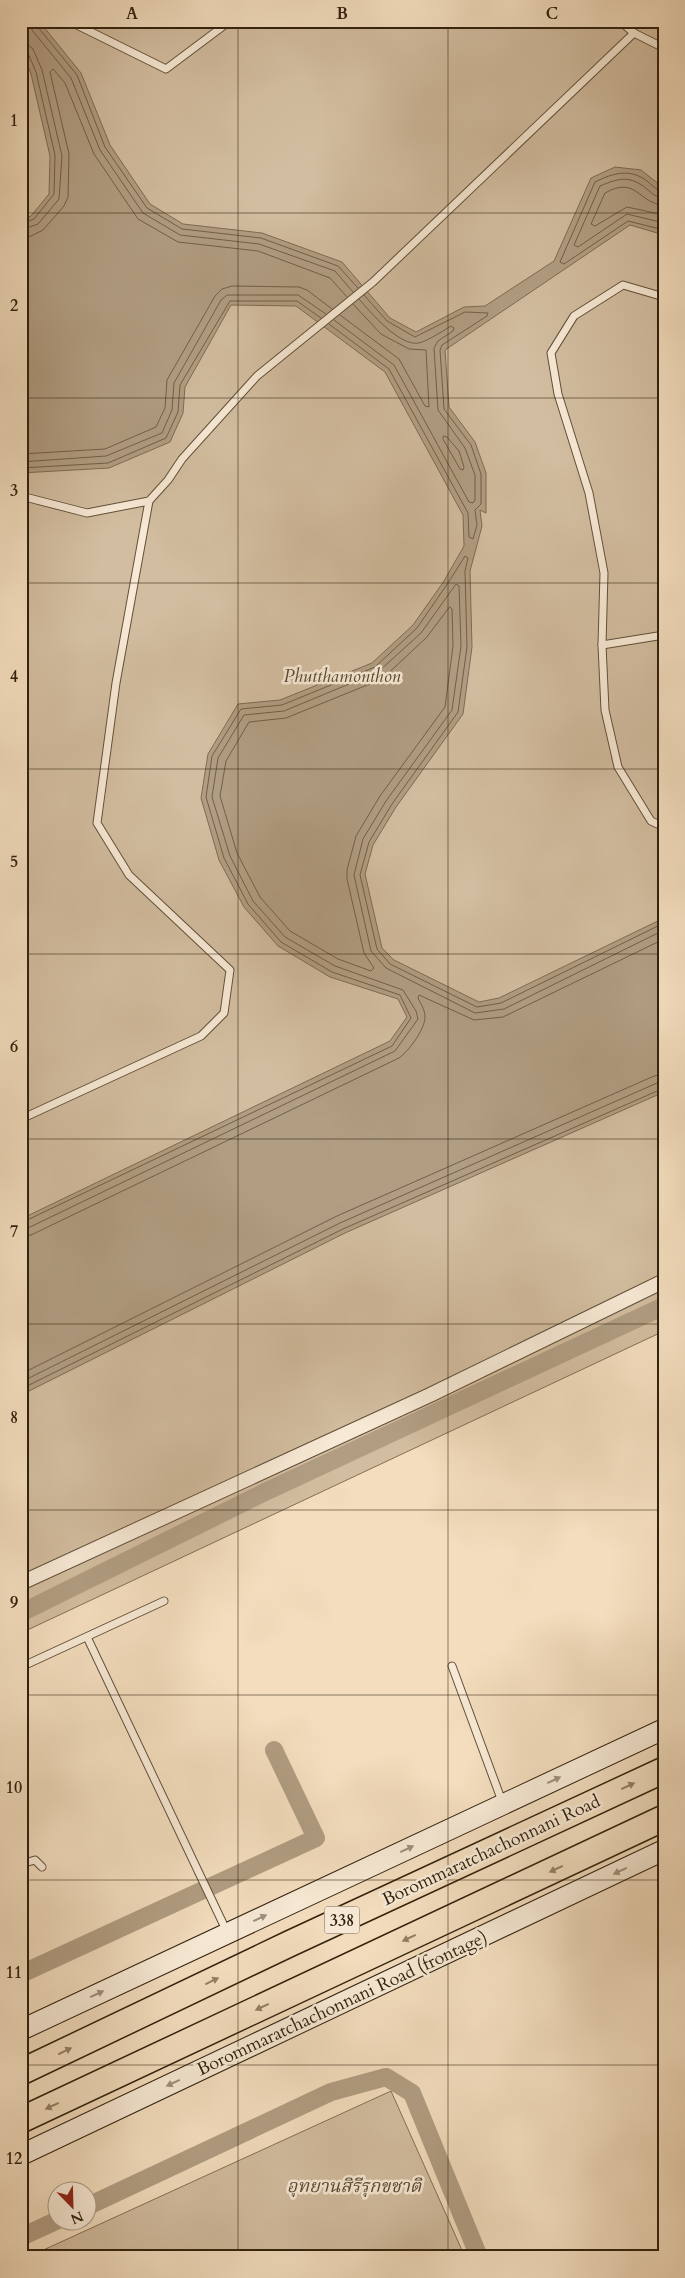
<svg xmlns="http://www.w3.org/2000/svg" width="685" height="2278" font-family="Cardo,'Noto Serif Thai',serif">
<rect width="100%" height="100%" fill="#f3ddbe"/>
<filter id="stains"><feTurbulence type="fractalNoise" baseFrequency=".004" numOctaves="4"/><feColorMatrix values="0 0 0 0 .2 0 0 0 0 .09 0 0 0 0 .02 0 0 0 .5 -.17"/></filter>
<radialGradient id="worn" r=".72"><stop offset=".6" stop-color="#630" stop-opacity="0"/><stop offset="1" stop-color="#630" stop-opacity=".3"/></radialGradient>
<g fill="#d2bda0" stroke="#826f56">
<polygon points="21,21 664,21 664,1331 21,1633"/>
<polygon points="391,2091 465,2257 28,2257"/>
</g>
<polygon fill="#b19d82" stroke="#7e6b53" points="21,21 39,21 81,73 110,145 150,204 183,224 262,233 342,262 390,318 416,332 464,307 485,306 554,261 591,178 615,167 641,170 664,188 664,235 630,225 445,350 449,407 475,442 486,473 486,513 480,510 482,526 470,571 472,647 463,714 396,807 373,845 365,874 382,948 394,960 479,1002 499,998 664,918 664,1092 345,1233 21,1395 21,1219 390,1041 407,1017 398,999 330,977 278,946 244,907 219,860 201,798 208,754 238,704 280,700 372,663 413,625 444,581 464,546 463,515 385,372 296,306 231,305 185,387 183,413 170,442 109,468 21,473 21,220 31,216 49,194 50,156 31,74 24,55 21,54"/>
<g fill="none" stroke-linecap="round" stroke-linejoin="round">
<g stroke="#715f48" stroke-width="1">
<polyline points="30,21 32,30 71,78 100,150 143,213 180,235 259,244 335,271 353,292"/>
<polyline points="36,21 37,26 77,75 105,147 147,208 182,229 261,238 338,266 358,288"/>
<polyline points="21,44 28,45 33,49 42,70 62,156 59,199 38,224 21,230"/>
<polyline points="21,50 28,53 36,72 55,155 54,194 34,219 21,224"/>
<path d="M664 192C657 191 652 185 647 181 630 168 613 173 595 182L560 262 564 264 628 221 664 230"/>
<path d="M664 198C656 198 652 193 647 189 630 175 619 178 600 186L574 245 578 247 627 214 664 223"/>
<path d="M664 205C638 204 637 175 605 193L591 224 595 226 627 207 664 215"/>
<polyline points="21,238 29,237 43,230 64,206 68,197 69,154 50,72 53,69 65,83 94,154 138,219 178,242 258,251 330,278 347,297"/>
<polyline points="340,315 399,359 425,406 429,407 426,350 409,349 381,334 353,304"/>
<path d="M334 320 394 365 469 502 473 503 475 500V475L465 448 438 410 434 348 438 341 453 331 454 328 451 326C441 332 429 340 419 343 400 347 370 312 359 299"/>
<polyline points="329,324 389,369 468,513 469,537 473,539 477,525 475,510 481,504 481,474 471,445 444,409 440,350 442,345 487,316 488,313 465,312 415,337 387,321 364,295"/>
<polygon points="444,436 447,437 459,451 464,467 463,470 460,469 443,439"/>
<polyline points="21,454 105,449 156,427 165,408 167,380 215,296 222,289 232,286 299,287 307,290 332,309"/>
<polyline points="21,462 106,456 162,433 172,410 174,383 221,300 227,295 298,295 326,314"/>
<polyline points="21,468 108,463 166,438 178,412 180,385 230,301 297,301 321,318"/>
<polygon points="450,607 452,609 453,646 445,707 380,796 356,836 347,870 347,879 364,953 374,968 371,971 338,959 290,931 260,897 237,853 220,796 226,761 249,722 286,718 382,679 426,638"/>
<polyline points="21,1223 392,1046 411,1018 400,995 332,972 281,942 248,904 224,858 206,797 212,756 241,709 282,705 375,667 417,628 448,583 465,556 468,558 465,571 467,647 458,712 392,804 369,842 360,875 377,949 390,964 477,1007 501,1003 664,923"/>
<polyline points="21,1230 28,1228 395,1051 418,1019 416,1011 403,990 335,966 285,937 253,901 230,856 212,797 218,758 244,715 284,711 378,672 421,633 456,584 459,586 461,646 452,710 386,801 363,839 354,875 371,951 386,968 475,1013 504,1009 664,930"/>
<path d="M21 1237 31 1235 399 1058C409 1051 425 1029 425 1017 425 1010 421 1004 418 998L419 995 474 1020 503 1017 664 939"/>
<polyline points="21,1374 337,1216 654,1076 664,1074"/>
<polyline points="21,1382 340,1223 657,1083 664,1082"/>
<polyline points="21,1389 343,1229 664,1088"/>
</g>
<g stroke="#b19d82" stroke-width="18">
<polyline points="21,1613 265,1492 664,1306"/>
<polyline points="21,1974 316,1838 274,1750"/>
<polyline points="88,2206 331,2092 386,2077 412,2093 479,2257"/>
<polyline points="21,2237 58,2220"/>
</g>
<g stroke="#625039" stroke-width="9">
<g id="lane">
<polyline points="74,21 75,24 166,69 230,21"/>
<polyline points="620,21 634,33 664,48"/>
<polyline points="664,297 623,285 574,316 551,353 558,394 589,493 604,573 602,645 605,710 618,767 651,821 664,827"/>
<polyline points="21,496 87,513 149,501 168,480 182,459 257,376 373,282 634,33"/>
<polyline points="602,645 664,635"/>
<polyline points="21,1119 201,1036 224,1013 230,970 129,875 97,823 116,683 149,501"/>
<polyline points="87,1637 227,1932"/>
<polyline points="452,1666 503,1804"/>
<polyline points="21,1667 164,1601"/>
<polyline points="21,1864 35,1860 42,1867"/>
</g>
</g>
<g stroke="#625039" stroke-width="16">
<polyline id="street" points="21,1583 430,1395 664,1281"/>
</g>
<g stroke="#31210d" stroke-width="22">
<g id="secondary">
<polyline points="21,2030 664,1729"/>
<polyline points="21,2155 664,1850"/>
</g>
</g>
<g stroke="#31210d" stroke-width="28">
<g id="highway">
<polyline points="21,2072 289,1944 664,1770"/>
<polyline points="21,2120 664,1818"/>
</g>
</g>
<use href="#lane" stroke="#f7e9d5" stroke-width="7"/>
<use href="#street" stroke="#f7e9d5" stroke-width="14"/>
<use href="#secondary" stroke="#f7e9d5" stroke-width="20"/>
<use href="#highway" stroke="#f3ddbe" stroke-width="25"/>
</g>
<defs><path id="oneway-solid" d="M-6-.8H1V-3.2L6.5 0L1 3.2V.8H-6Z" transform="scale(1.25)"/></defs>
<g fill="#9e8f7b">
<use href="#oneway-solid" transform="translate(554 1780) rotate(-25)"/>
<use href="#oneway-solid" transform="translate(407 1849) rotate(-25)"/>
<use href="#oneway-solid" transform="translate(620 1871) rotate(155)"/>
<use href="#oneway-solid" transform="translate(260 1918) rotate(-25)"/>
<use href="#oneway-solid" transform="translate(97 1994) rotate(-25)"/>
<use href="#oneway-solid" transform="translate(173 2083) rotate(155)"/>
</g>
<g fill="#927f66">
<use href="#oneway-solid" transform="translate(628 1786) rotate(-25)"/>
<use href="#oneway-solid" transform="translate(556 1869) rotate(155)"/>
<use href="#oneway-solid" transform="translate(409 1938) rotate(155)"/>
<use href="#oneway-solid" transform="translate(212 1981) rotate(-26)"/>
<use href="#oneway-solid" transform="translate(262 2007) rotate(155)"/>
<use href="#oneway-solid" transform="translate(65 2051) rotate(-26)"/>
<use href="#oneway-solid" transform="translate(52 2106) rotate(155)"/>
</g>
<path fill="none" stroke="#31210d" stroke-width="1" stroke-opacity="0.55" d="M238 21V2257M448 21V2257M21 213H664M21 398H664M21 583H664M21 769H664M21 954H664M21 1139H664M21 1324H664M21 1510H664M21 1695H664M21 1880H664M21 2065H664"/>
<g text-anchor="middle" stroke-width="5" stroke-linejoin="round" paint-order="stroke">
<rect fill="#f7e9d5" stroke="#6c5d49" stroke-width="1" x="324.5" y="1906.5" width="35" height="27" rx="4"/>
<g font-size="16" font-weight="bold" fill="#31210d">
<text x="342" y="1926">338</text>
</g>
<g font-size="18" font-style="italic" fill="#594832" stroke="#f7e9d5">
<text x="342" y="682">Phutthamonthon</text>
<text x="354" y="2192">อุทยานสิรีรุกขชาติ</text>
</g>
<g font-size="18" fill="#31210d" stroke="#f7e9d5">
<text transform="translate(491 1850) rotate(-25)" y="6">Borommaratchachonnani Road</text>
<text transform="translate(342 2003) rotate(-25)" y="6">Borommaratchachonnani Road (frontage)</text>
</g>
</g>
<rect width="685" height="2278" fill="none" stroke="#f3ddbe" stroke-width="55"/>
<g transform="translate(72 2206) rotate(157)"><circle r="24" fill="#f7e9d5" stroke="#a89985"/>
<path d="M0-4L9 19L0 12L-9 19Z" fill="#8f2418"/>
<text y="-8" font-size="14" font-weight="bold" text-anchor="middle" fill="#31210d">N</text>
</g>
<rect x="28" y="28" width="630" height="2222" fill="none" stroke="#31210d" stroke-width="2"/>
<g font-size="16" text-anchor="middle" font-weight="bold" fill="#31210d">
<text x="132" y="19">A</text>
<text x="342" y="19">B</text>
<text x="552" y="19">C</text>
<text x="14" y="126">1</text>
<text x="14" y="311">2</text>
<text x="14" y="496">3</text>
<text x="14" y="682">4</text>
<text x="14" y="867">5</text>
<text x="14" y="1052">6</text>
<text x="14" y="1237">7</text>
<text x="14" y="1423">8</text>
<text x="14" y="1608">9</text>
<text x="14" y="1793">10</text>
<text x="14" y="1978">11</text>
<text x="14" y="2164">12</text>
</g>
<rect width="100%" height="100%" filter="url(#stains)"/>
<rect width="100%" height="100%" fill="url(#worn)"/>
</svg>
